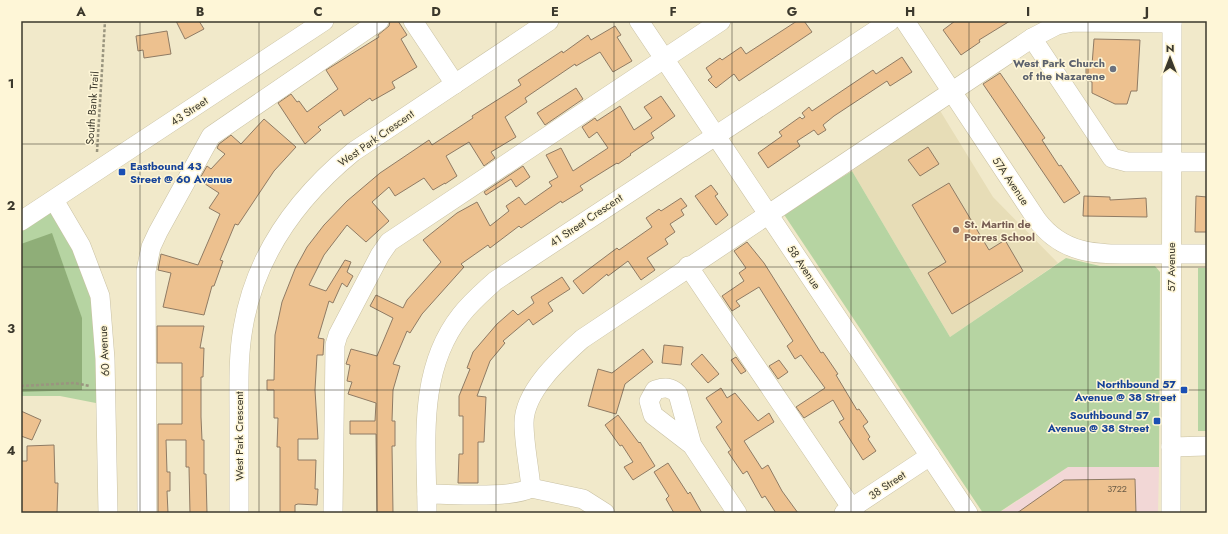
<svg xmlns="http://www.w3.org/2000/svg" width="1228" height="534" font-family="Jost,sans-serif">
<rect width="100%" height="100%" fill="#f1e9ca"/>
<polygon fill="#f2d7d6" points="1068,467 1159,467 1158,513 999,513"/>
<polygon fill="#e7ddb7" points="939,109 993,197 1058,263 950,337 852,171"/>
<g fill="#b6d4a2">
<polygon points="852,171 950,337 1066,258 1100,266 1155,266 1160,272 1159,467 1068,467 998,513 983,513 783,213"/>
<polygon points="54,200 85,255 106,405 60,396 21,396 21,221"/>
<rect x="1198" y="268" width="9" height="163"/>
</g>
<polygon fill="#8fae78" points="52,233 82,318 82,390 21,392 21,244"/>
<g fill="#edc18f" stroke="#8f7b64">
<polygon points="176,21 199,21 204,29 185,39"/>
<polygon points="390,21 398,21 407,35 401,39 417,67 392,82 395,88 372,101 370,98 344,116 341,110 318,127 321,130 305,144 278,103 291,94 297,102 299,101 307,112 338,89 326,70 379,37 378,35 389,26"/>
<polygon points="797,21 804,21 812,32 739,81 734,74 716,88 708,80 712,77 706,68 720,58 722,60 741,47 746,54"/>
<polygon points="955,21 1010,21 979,40 980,42 961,55 943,30"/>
<polygon points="615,26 621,35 617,37 632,61 613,72 600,52 576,66 575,64 525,98 527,102 505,117 516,137 491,152 495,158 484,166 469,142 446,156 457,176 445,184 445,183 433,190 424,178 395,196 389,187 372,202 389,221 366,242 347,225 324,255 309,285 326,291 345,260 351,262 347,272 353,276 347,287 342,283 333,303 329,301 318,338 324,339 323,355 317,355 315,390 318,439 298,439 298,460 316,460 315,489 318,489 317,505 298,504 295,505 295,513 280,513 280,447 277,447 278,418 274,418 274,390 267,390 267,380 274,380 275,335 282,302 295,269 307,247 324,225 347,201 380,173 429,140 432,145 473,118 472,116 521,85 518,80 562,51 563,53 588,35 591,40"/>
<polygon points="167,31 171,54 144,58 143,50 138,51 136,36"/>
<polygon points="1094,39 1140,40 1137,91 1131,91 1127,104 1115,104 1092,93 1092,82 1086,80 1086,65 1092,65"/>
<polygon points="902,57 912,72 890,86 887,81 834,116 823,125 826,130 818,135 814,130 797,141 800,146 768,168 758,153 782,136 779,132 800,117 802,119 805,117 802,113 809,107 812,111 873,70 876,74"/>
<polygon points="1000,73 1045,138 1042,140 1059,166 1061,165 1080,193 1064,203 983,84"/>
<polygon points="576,88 583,99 545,125 537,113"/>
<polygon points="661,96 675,116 651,133 654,138 630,154 631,155 618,164 617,163 580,186 583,190 562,203 561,201 521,228 519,226 490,248 488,245 461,264 464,267 422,314 410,333 407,331 393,364 400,366 393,390 392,421 395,421 395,446 392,446 393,513 377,513 376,434 350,434 350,421 375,421 376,403 348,394 352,382 347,381 350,365 346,364 351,349 377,356 393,318 370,306 376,295 403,308 407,300 441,262 423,240 457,213 477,202 490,226 509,211 506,206 519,197 525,205 552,186 549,182 558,177 546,155 561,148 573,171 608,148 597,132 589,138 582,127 595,118 597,121 620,106 634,130 652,118 644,107"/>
<polygon points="264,119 296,147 274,171 238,225 235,224 220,260 223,261 214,286 212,286 204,315 163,307 171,273 158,270 161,254 198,265 220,214 209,208 219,193 199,180 207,166 211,169 225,154 217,148 219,144 231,135 241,144"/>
<polygon points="928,147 939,164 920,176 908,160"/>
<polygon points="523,166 530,177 516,187 511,179 486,195 484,192"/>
<polygon points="949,183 989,250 1005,240 1023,271 952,314 928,273 946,262 912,205"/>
<polygon points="711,185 718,194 715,196 728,215 716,225 695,196"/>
<polygon points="1084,196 1110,197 1110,200 1146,198 1147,217 1083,216"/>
<polygon points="1196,196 1207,197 1207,232 1195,232"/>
<polygon points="681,198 687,206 681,210 684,215 670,224 675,232 665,239 668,244 647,258 655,270 641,280 628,261 608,276 607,274 583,294 573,281 617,248 619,250 652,227 646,218 659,209 661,211"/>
<polygon points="747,242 764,263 821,353 823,352 838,374 836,375 857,410 859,409 868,422 863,426 870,437 868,439 876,451 863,460 839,422 844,419 833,400 804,418 796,407 825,388 801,355 795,359 787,346 793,341 759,287 736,301 740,306 732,311 722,296 744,281 739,273 746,268 734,251"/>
<polygon points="562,277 570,289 548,303 553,311 533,325 529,319 503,341 505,343 490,361 477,396 486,397 484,442 478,442 478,483 458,483 459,454 463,454 463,416 459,416 459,396 470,369 467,368 473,352 497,324 513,310 518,315 534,303 531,297"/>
<polygon points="157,326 204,326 200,348 204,348 203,377 201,377 201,417 202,440 204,440 204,474 206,474 207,513 190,513 189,467 186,467 186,440 166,440 167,472 170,472 170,491 167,491 168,513 158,513 158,424 182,424 182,363 157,363"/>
<polygon points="664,345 683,347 681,365 662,363"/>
<polygon points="643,349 653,362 625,384 616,414 588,406 598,369 612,373"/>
<polygon points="702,354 719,374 708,383 691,364"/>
<polygon points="736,357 746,371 741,374 731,360"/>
<polygon points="779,360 788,372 778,379 769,366"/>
<polygon points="721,388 727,398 735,393 758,421 769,413 774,422 744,441 762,469 768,465 782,491 798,513 776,513 765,496 762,498 747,471 743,474 728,452 731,450 716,427 722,422 706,398"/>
<polygon points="21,411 41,420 32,440 21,436"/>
<polygon points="618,415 639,443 640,442 655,466 633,480 624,467 633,462 622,445 620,446 605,425"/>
<polygon points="54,445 55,483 58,483 57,513 21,513 21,461 27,461 27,446"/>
<polygon points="668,463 688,494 690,492 702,513 674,513 666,499 669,496 654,472"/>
<polygon points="1135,479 1136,513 1017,513 1064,480"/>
</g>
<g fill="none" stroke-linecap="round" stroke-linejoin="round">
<g stroke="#c9c1a3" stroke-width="20">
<g id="minor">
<polyline points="413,21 455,84"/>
<polyline points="639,21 968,513"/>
<path d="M905 21 1037 220C1065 257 1101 254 1143 254 1164 254 1186 254 1207 254"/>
<polyline points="1032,38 1112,158 1127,162 1207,162"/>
<polyline points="54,200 81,246 100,296 105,359 108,513"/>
<polyline points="21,221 324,21"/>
<polyline points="688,266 855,513"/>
<path d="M692 445 678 394C671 387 665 387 655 390L649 401 653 415 692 445 737 513"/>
<polyline points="1171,447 1207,446"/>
<path d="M531 488C529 466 524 444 524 423 524 391 561 358 582 339L1032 38 1057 25 1074 22 1172 23"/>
<path d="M427 494C453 494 509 499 531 488L583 499 605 513"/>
<polyline points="147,513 146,271 151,247 158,232 211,136 379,21"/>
<path d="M239 513C239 480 239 446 239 413 239 385 238 356 243 328 255 255 297 198 353 152L549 21"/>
<polyline points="333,513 335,345 338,335 380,255 389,242 721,21"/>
<path d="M427 513C427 446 416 372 461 315 471 302 483 292 495 281L890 21"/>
<polyline points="844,513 930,456"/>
<polyline points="1171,513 1172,21"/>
</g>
</g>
<g stroke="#9a957f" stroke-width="2.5" stroke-dasharray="3 2" stroke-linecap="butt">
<polyline points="97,152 105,21"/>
<polyline points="21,386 74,383 90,386"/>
</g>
<use href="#minor" stroke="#fff" stroke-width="19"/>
</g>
<path fill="none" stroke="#3b382c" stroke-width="1" stroke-opacity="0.55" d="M140 21V513M259 21V513M377 21V513M496 21V513M614 21V513M732 21V513M851 21V513M969 21V513M1088 21V513M21 144H1207M21 267H1207M21 390H1207"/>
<circle fill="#6b7280" stroke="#fef6d7" stroke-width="1.5" cx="1113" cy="69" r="4"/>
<g fill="#1a4fb4" stroke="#fef6d7" stroke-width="1.5">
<rect x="118" y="168" width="8" height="8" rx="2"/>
<rect x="1180" y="386" width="8" height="8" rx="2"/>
<rect x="1153" y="417" width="8" height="8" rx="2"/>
</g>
<circle fill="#8d6e63" stroke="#fef6d7" stroke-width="1.5" cx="956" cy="230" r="4"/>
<g text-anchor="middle" stroke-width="3" stroke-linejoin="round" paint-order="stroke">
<g font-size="9" fill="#685a45">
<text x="1117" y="492">3722</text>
</g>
<g font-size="11" font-weight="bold" fill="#5b616d" stroke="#fef6d7" text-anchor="end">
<text x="1105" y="67">West Park Church<tspan x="1105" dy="13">of the Nazarene</tspan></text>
</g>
<g font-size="11" fill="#3b382c" stroke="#fef6d7">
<text transform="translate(92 108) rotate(-86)" y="4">South Bank Trail</text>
<text transform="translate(189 111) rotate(-34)" y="4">43 Street</text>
<text transform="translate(376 138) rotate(-35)" y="4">West Park Crescent</text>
<text transform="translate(1011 181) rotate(56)" y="4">57A Avenue</text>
<text transform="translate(586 220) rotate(-34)" y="4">41 Street Crescent</text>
<text transform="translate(804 267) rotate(56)" y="4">58 Avenue</text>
<text transform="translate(1171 267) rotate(-90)" y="4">57 Avenue</text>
<text transform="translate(104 351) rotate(-93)" y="4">60 Avenue</text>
<text transform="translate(239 436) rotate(-90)" y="4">West Park Crescent</text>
<text transform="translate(887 485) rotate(-34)" y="4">38 Street</text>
</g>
<g font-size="11" font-weight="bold" fill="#164399" stroke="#fef6d7" text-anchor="end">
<text x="130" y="170" text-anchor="start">Eastbound 43<tspan x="130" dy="13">Street @ 60 Avenue</tspan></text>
<text x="1176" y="388">Northbound 57<tspan x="1176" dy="13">Avenue @ 38 Street</tspan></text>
<text x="1149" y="419">Southbound 57<tspan x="1149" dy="13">Avenue @ 38 Street</tspan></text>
</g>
<g font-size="11" font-weight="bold" fill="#785e54" stroke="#fef6d7" text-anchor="start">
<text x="964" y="228">St. Martin de<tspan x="964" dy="13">Porres School</tspan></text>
</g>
</g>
<rect width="1228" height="534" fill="none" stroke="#fef6d7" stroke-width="44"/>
<g transform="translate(1170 58)" stroke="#fef6d7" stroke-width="3" paint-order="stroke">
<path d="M0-3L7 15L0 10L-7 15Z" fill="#3b382c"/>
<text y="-6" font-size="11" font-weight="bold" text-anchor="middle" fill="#3b382c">N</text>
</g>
<rect x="22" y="22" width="1184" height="490" fill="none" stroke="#3b382c" stroke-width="1.5"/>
<g font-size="13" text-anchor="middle" font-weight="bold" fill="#3b382c">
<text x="81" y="16">A</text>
<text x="200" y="16">B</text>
<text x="318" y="16">C</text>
<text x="436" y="16">D</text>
<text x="555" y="16">E</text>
<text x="673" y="16">F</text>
<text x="792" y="16">G</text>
<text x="910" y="16">H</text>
<text x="1028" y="16">I</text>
<text x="1147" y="16">J</text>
<text x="11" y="88">1</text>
<text x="11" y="210">2</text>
<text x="11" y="333">3</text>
<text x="11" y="455">4</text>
</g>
</svg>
